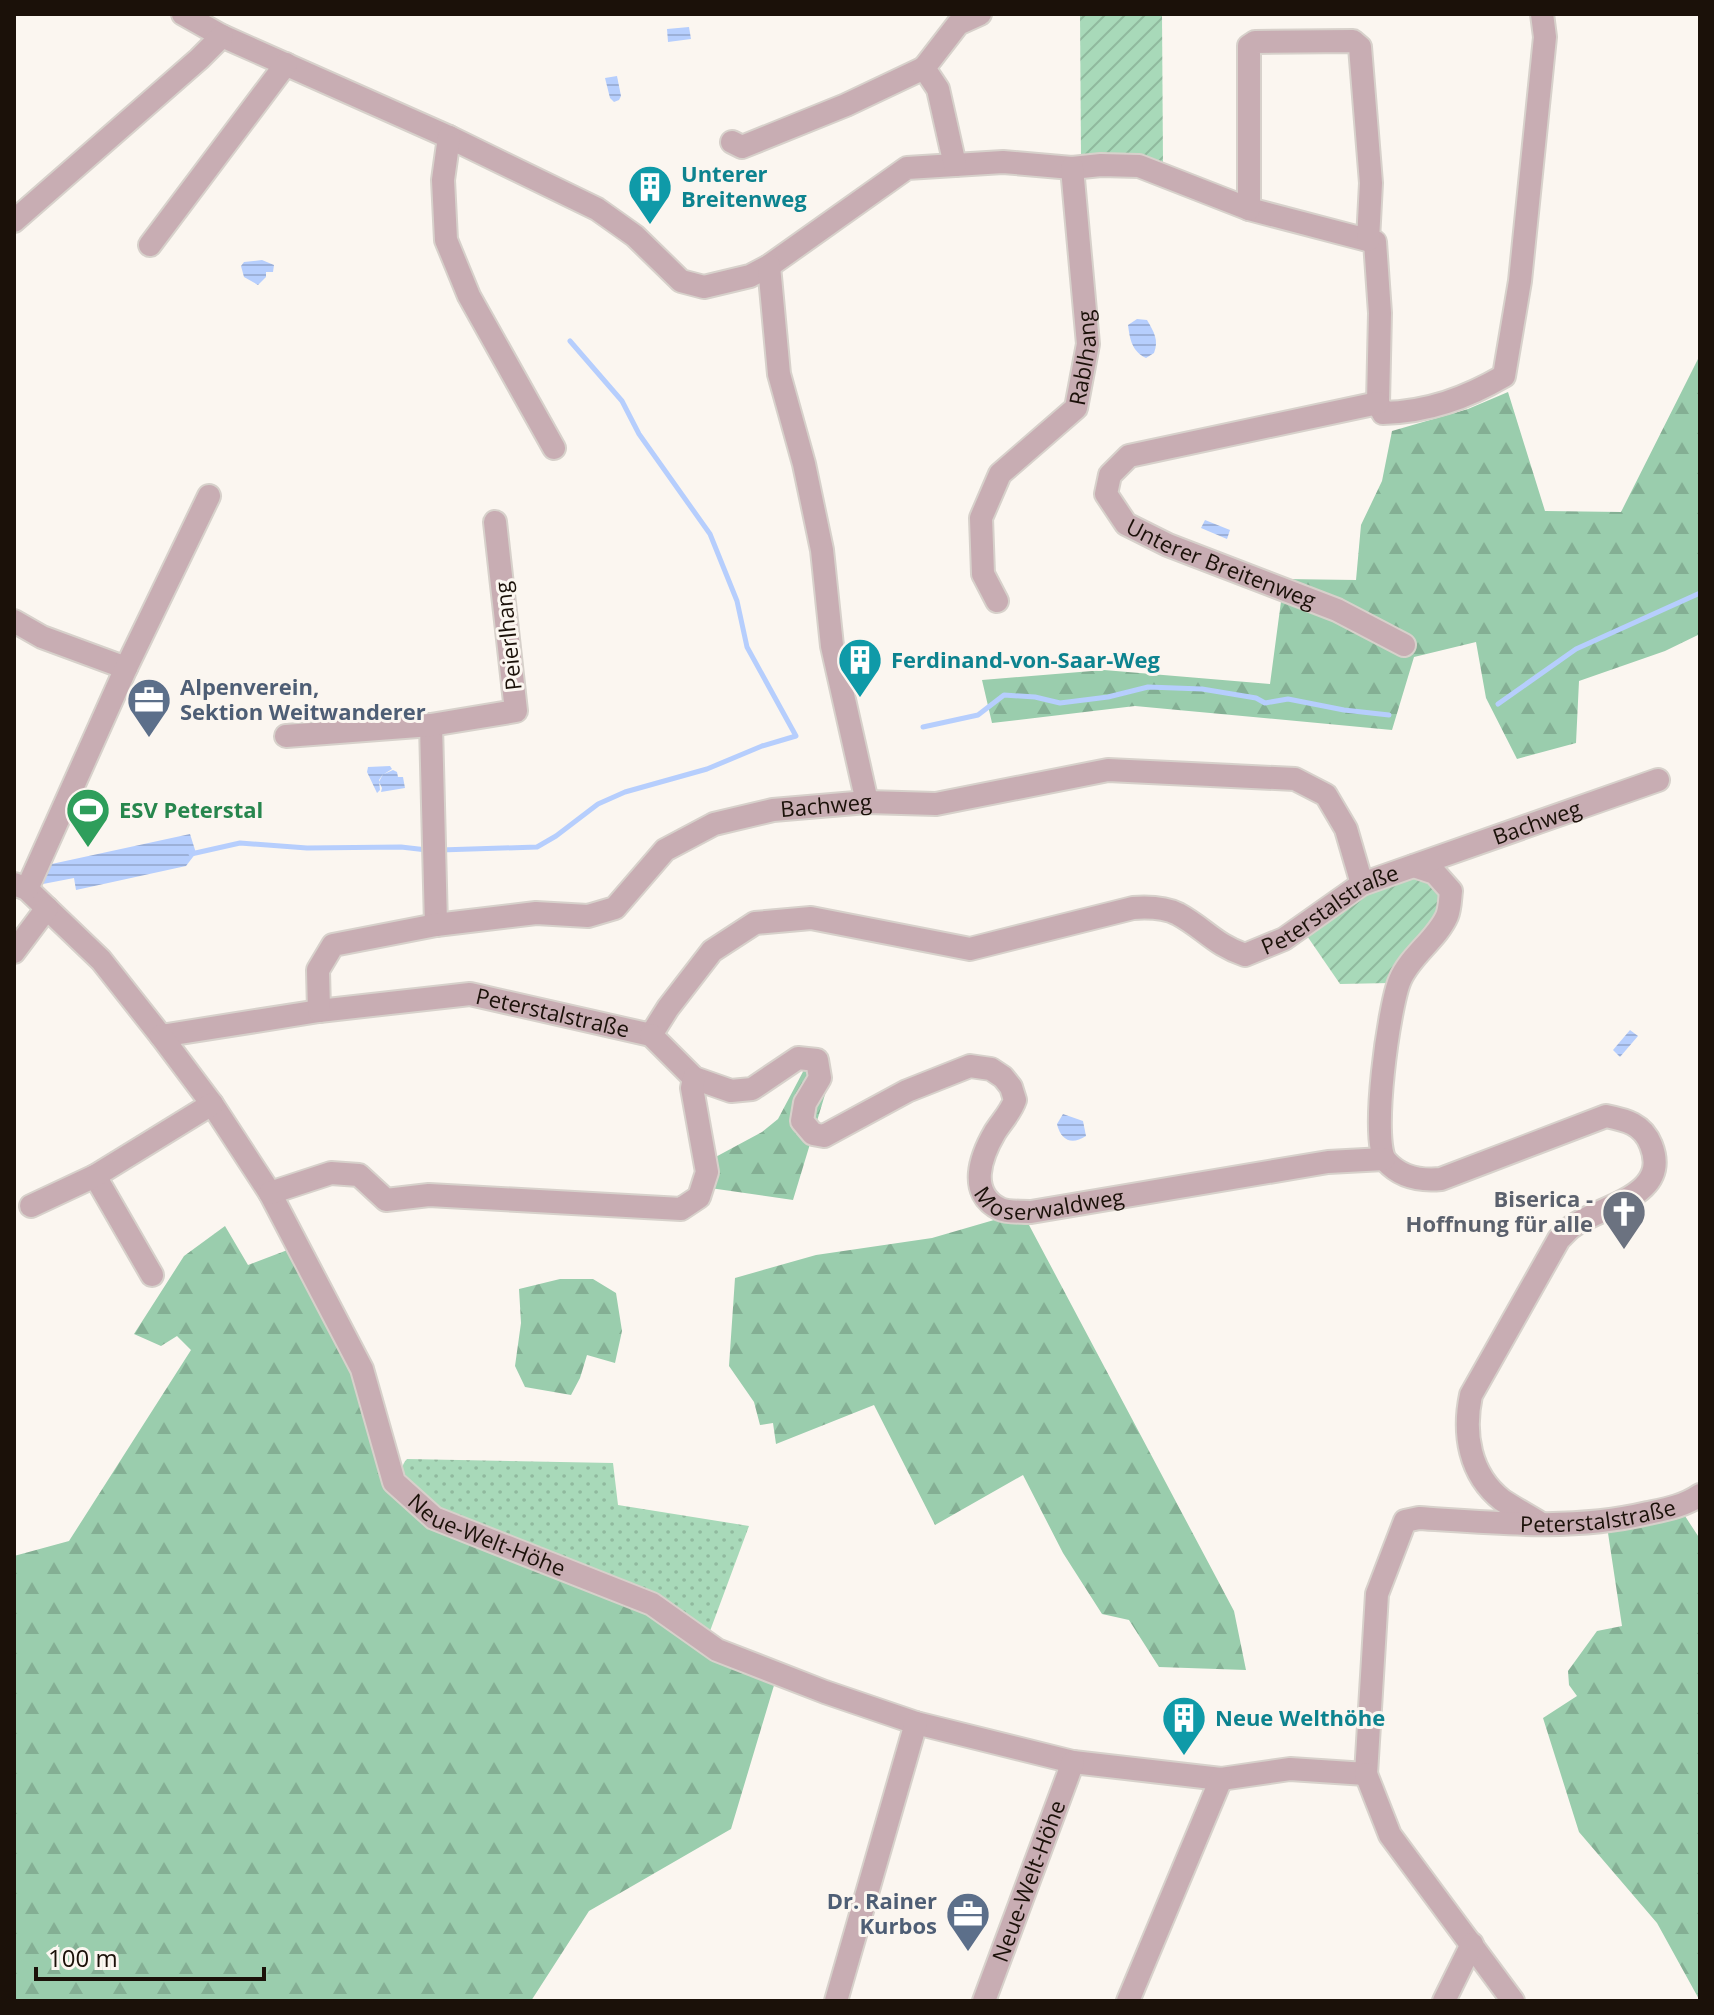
<svg xmlns="http://www.w3.org/2000/svg" width="1714" height="2015" font-family="'Open Sans',sans-serif">
<defs>
<pattern id="grass-dots" width="8" height="8" patternUnits="userSpaceOnUse" patternTransform="scale(2)"><rect width="8" height="8" fill="#a8d9b9"/><path d="M2 2h.1M6 6h.1" fill="none" stroke="#90b99e" stroke-width="1.8" stroke-linecap="round"/></pattern>
<pattern id="forest-firs" width="22" height="20" patternUnits="userSpaceOnUse" patternTransform="scale(2)"><rect width="22" height="20" fill="#9acdad"/><path d="M5 1l3.5 6h-7zM16 11l3.5 6h-7z" fill="#84af94"/></pattern>
<pattern id="garden-furrows" width="10" height="10" patternUnits="userSpaceOnUse" patternTransform="scale(2)"><rect width="10" height="10" fill="#a8d9b9"/><path d="M-1 1l2-2M0 10L10 0M9 11l2-2" fill="none" stroke="#90b99e"/></pattern>
<pattern id="water-rules" width="6" height="5" patternUnits="userSpaceOnUse" patternTransform="scale(2)"><rect width="6" height="5" fill="#b6cefd"/><path d="M0 2.5h6" fill="none" stroke="#9cb0d8"/></pattern>
</defs>
<rect width="100%" height="100%" fill="#fbf6f0"/>
<path fill="url(#grass-dots)" d="M407 1459 613 1463 618 1505 749 1526 710 1631 646 1596 428 1505C417 1493 392 1474 407 1459Z"/>
<g fill="url(#forest-firs)">
<polygon points="1700,355 1700,634 1665,651 1579,681 1576,743 1517,759 1486,698 1476,642 1414,657 1392,730 1135,706 992,723 982,680 1104,670 1270,684 1284,579 1356,580 1361,525 1382,481 1392,431 1468,409 1508,392 1545,511 1621,512"/>
<polygon points="806,1066 830,1078 793,1200 710,1188 710,1160 762,1132 778,1119"/>
<polygon points="994,1220 1029,1225 1234,1611 1246,1670 1159,1667 1129,1620 1102,1614 1063,1553 1023,1475 935,1525 874,1405 776,1444 773,1423 760,1425 754,1402 729,1366 735,1278 816,1255 932,1238"/>
<polygon points="225,1226 248,1265 298,1246 323,1293 394,1482 434,1518 652,1604 775,1682 731,1829 589,1911 531,2001 14,2001 14,1556 69,1541 191,1350 177,1336 161,1346 134,1334 184,1256"/>
<polygon points="560,1279 593,1279 616,1293 622,1331 615,1363 587,1355 580,1378 571,1395 525,1387 515,1366 521,1323 519,1289"/>
<polygon points="1685,1516 1700,1539 1700,2001 1657,1923 1579,1832 1543,1718 1577,1696 1569,1685 1568,1671 1597,1631 1622,1626 1608,1533"/>
</g>
<g fill="url(#garden-furrows)">
<polygon points="1080,14 1162,14 1163,164 1081,158"/>
<polygon points="1414,876 1434,882 1444,896 1443,909 1391,983 1340,984 1305,933 1370,886"/>
</g>
<g fill="url(#water-rules)">
<polygon points="689,27 691,39 668,42 667,29"/>
<polygon points="617,76 621,96 619,100 614,102 610,98 605,78"/>
<polygon points="262,260 274,265 273,272 266,272 266,277 258,285 244,277 241,266 244,262"/>
<path d="M1137 319 1147 320C1154 332 1159 340 1154 353L1146 358C1132 351 1130 340 1128 325Z"/>
<polygon points="1205,520 1230,530 1227,539 1201,528"/>
<polygon points="390,766 392,769 384,774 393,770 397,772 398,777 403,777 405,788 381,792 382,788 379,782 383,774 379,780 380,790 377,793 367,772 368,767"/>
<polygon points="190,834 196,853 186,866 76,890 74,878 43,884 39,879 47,865"/>
<polygon points="1630,1030 1638,1036 1620,1057 1613,1050"/>
<path d="M1063 1114 1083 1121 1086 1136C1072 1145 1061 1141 1057 1124Z"/>
</g>
<g fill="none" stroke-linecap="round" stroke-linejoin="round">
<g stroke="#b6cefd" stroke-width="5">
<polyline points="1498,704 1576,649 1700,593"/>
<polyline points="923,727 978,715 1004,695 1035,697 1060,703 1108,697 1148,687 1202,689 1256,698 1265,703 1288,699 1344,710 1389,715"/>
<polyline points="440,850 537,847 556,836 598,804 625,792 707,769 762,746 796,736 747,647 737,601 710,534 639,434 622,401 570,341"/>
<polyline points="191,854 240,843 307,848 401,847 427,850"/>
</g>
<g stroke="#d7d1cb" stroke-width="26">
<g id="minor">
<path d="M183 14 222 36 449 137 597 209 635 236 681 281 704 287 750 276 769 266 907 168 1003 162 1072 168 1101 165 1139 166 1249 209 1375 242 1380 313 1378 403 1383 413C1428 412 1466 398 1504 376L1520 281 1545 37 1542 14"/>
<polyline points="449,137 443,180 446,240 469,296 554,448"/>
<polyline points="732,142 742,147 846,105 924,68"/>
<polyline points="955,165 938,89 924,68 958,24 980,14"/>
<polyline points="1249,209 1249,46 1255,42 1353,41 1360,47 1371,183 1368,240"/>
<polyline points="14,221 199,59 222,36"/>
<polyline points="150,245 286,64"/>
<polyline points="769,266 779,374 804,464 822,550 832,646 867,802"/>
<path id="s1" d="M1378 403 1129 456 1110 475 1106 494 1126 524 1168 545 1337 610 1404 645"/>
<path id="s2" d="M997 601 983 574 981 518 1000 474 1076 408 1088 344 1072 168"/>
<polyline points="14,621 42,637 126,668"/>
<polyline points="431,725 436,925"/>
<polyline points="286,736 431,725 516,711 495,522"/>
<path d="M1414 866 1435 873 1451 891C1450 899 1450 909 1447 916 1437 939 1410 956 1400 980 1389 1005 1370 1142 1386 1161 1400 1177 1420 1181 1441 1179L1606 1116C1626 1120 1643 1124 1651 1145 1671 1196 1603 1205 1573 1226 1568 1229 1564 1235 1559 1239L1471 1395C1463 1433 1469 1474 1502 1500 1514 1508 1527 1515 1540 1523"/>
<path id="s3" d="M14 884 27 889 101 960 161 1036 319 1011 470 994 651 1035 668 1008 712 951 755 923 811 918 970 949 1133 908C1147 907 1164 907 1178 914 1204 928 1215 945 1245 955L1284 939 1362 884 1658 780"/>
<polyline points="27,889 126,668 209,496"/>
<polyline points="14,952 47,908"/>
<path id="s4" d="M319 1011 318 970 333 945 436 925 536 913 588 916 615 908 665 850 714 824 773 810 867 802 936 804 1108 770 1295 779 1326 795 1346 829 1362 884"/>
<path id="s5" d="M651 1035 694 1078 731 1091 752 1089 798 1058 817 1060 820 1078 805 1103 802 1121 813 1134 824 1136 907 1091 970 1066 991 1069 1003 1077 1011 1087 1015 1100C1011 1112 1002 1121 995 1132 981 1156 967 1193 1000 1209 1008 1213 1022 1211 1031 1212L1328 1162 1384 1159"/>
<path id="s6" d="M161 1036 212 1104 270 1193 362 1369 394 1482 434 1518 652 1604 717 1650 825 1692 916 1723 1073 1762 1221 1779 1290 1769 1366 1774 1377 1594 1405 1521 1419 1518C1496 1523 1572 1531 1648 1513 1667 1509 1684 1506 1700 1495"/>
<polyline points="95,1176 152,1275"/>
<polyline points="270,1193 331,1173 359,1175 386,1200 429,1195 681,1209 699,1197 707,1172 692,1088 694,1078"/>
<polyline points="31,1206 95,1176 212,1104"/>
<polyline points="1366,1774 1390,1835 1513,2001"/>
<polyline points="836,2001 916,1723"/>
<path id="s7" d="M984 2001 1073 1762"/>
<polyline points="1128,2001 1221,1779"/>
<polyline points="1444,2001 1472,1944"/>
</g>
</g>
<use href="#minor" stroke="#c8adb3" stroke-width="22"/>
</g>
<defs>
<g id="building-pin" transform="scale(2.3)"><path d="M0 17L-7.5 6A9.5 9.5 0 1 1 7.5 6Z" fill="#0f9aa8" stroke="#fbf6f0"/><path d="M-4-6H4V6H1V3H-1V6H-4ZM-2.5-4.3h1.7v1.8h-1.7ZM.8-4.3h1.7v1.8H.8ZM-2.5-1h1.7V.8h-1.7ZM.8-1h1.7V.8H.8Z" fill="#fff"/></g>
<g id="office-pin" transform="scale(2.3)"><path d="M0 17L-7.5 6A9.5 9.5 0 1 1 7.5 6Z" fill="#5c6f8a" stroke="#fbf6f0"/><path d="M-6-3h4V-5.5h4V-3h4V5H-6ZM-1-4.5V-3h2v-1.5ZM-6 0V1H6V0Z" fill="#fff"/></g>
<g id="stadium-pin" transform="scale(2.3)"><path d="M0 17L-7.5 6A9.5 9.5 0 1 1 7.5 6Z" fill="#2e9e5b" stroke="#fbf6f0"/><path d="M0-5a6.5 5 0 1 0 0 10a6.5 5 0 1 0 0-10ZM-3.5-1.8h7v3.6h-7Z" fill="#fff"/></g>
<g id="church-pin" transform="scale(2.3)"><path d="M0 17L-7.5 6A9.5 9.5 0 1 1 7.5 6Z" fill="#6b7280" stroke="#fbf6f0"/><path d="M-1.2-6h2.4v3.5h3.3v2.4h-3.3V6h-2.4V-.1h-3.3v-2.4h3.3Z" fill="#fff"/></g>
</defs>
<g fill-rule="evenodd">
<use href="#building-pin" x="650" y="187"/>
<use href="#building-pin" x="860" y="660"/>
<use href="#office-pin" x="149" y="700"/>
<use href="#stadium-pin" x="88" y="810"/>
<use href="#church-pin" x="1624" y="1212"/>
<use href="#building-pin" x="1184" y="1718"/>
<use href="#office-pin" x="968" y="1914"/>
</g>
<g text-anchor="middle" stroke-width="6" stroke-linejoin="round" paint-order="stroke">
<g font-size="22" font-weight="bold" fill="#0d838f" stroke="#fbf6f0" text-anchor="start">
<text x="681" y="182">Unterer<tspan x="681" dy="25">Breitenweg</tspan></text>
<text x="891" y="668">Ferdinand-von-Saar-Weg</text>
<text x="1215" y="1726">Neue Welthöhe</text>
</g>
<g font-size="22" fill="#1b1109" stroke="#fbf6f0">
<text dy="8" stroke="none"><textPath href="#s2" startOffset="286">Rablhang</textPath></text>
<text dy="8" stroke="none"><textPath href="#s1" startOffset="440">Unterer Breitenweg</textPath></text>
<text transform="translate(508 636) rotate(-96)" y="8">Peierlhang</text>
<text dy="8" stroke="none"><textPath href="#s4" startOffset="602">Bachweg</textPath></text>
<text dy="8" stroke="none"><textPath href="#s3" startOffset="1700">Bachweg</textPath></text>
<text dy="8" stroke="none"><textPath href="#s3" startOffset="1474">Peterstalstraße</textPath></text>
<text dy="8" stroke="none"><textPath href="#s3" startOffset="610">Peterstalstraße</textPath></text>
<text dy="8" stroke="none"><textPath href="#s5" startOffset="688">Moserwaldweg</textPath></text>
<text dy="8" stroke="none"><textPath href="#s6" startOffset="1996">Peterstalstraße</textPath></text>
<text dy="8" stroke="none"><textPath href="#s6" startOffset="616">Neue-Welt-Höhe</textPath></text>
<text dy="8" stroke="none"><textPath href="#s7" startOffset="128">Neue-Welt-Höhe</textPath></text>
</g>
<g font-size="22" font-weight="bold" fill="#4e5e75" stroke="#fbf6f0" text-anchor="start">
<text x="180" y="695">Alpenverein,<tspan x="180" dy="25">Sektion Weitwanderer</tspan></text>
<text x="937" y="1909" text-anchor="end">Dr. Rainer<tspan x="937" dy="25">Kurbos</tspan></text>
</g>
<g font-size="22" font-weight="bold" fill="#27864d" stroke="#fbf6f0" text-anchor="start">
<text x="119" y="818">ESV Peterstal</text>
</g>
<g font-size="22" font-weight="bold" fill="#5b616d" stroke="#fbf6f0" text-anchor="end">
<text x="1593" y="1207">Biserica -<tspan x="1593" dy="25">Hoffnung für alle</tspan></text>
</g>
</g>
<rect width="1714" height="2015" fill="none" stroke="#1b1109" stroke-width="32"/>
<path d="M36 1967v12h228v-12" fill="none" stroke="#1b1109" stroke-width="4"/>
<text x="48" y="1967" font-size="24" fill="#1b1109" stroke="#fbf6f0" stroke-width="6" paint-order="stroke">100 m</text>
</svg>
